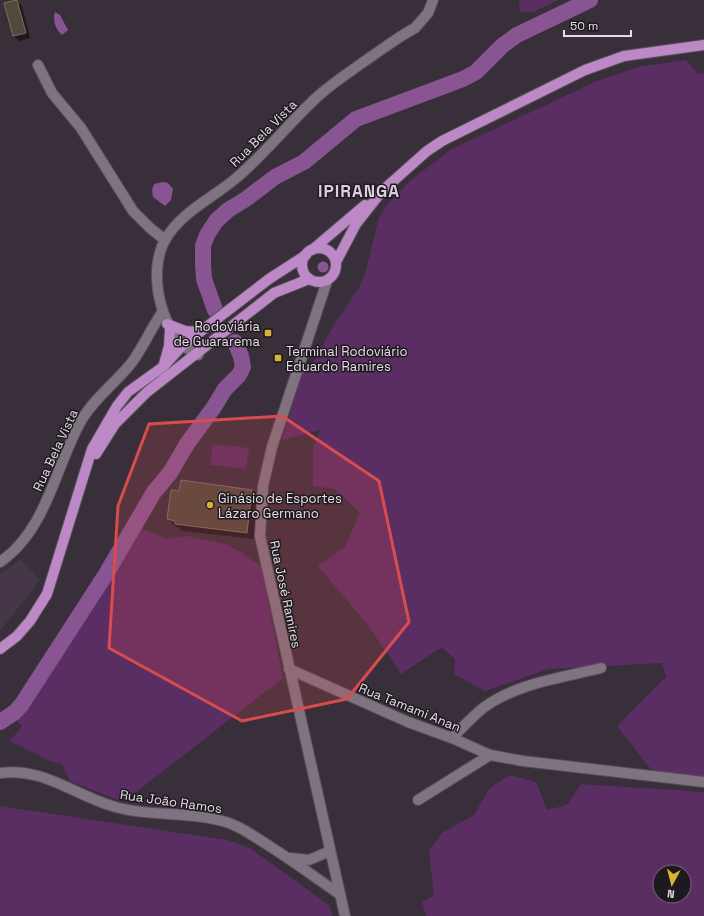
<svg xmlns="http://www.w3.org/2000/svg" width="704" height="916" font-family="'Space Grotesk',sans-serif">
<rect width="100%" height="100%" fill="#392f3b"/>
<polygon fill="#453648" points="21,559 40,580 0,631 0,574"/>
<g fill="#5a2e62" fill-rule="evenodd">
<polygon points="519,0 558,0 533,12 520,12"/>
<polygon points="686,60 698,74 704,73 704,778 653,772 617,726 666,677 662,663 548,669 485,691 454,674 455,659 442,647 401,674 368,625 318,566 345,547 360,513 335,489 313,486 313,449 320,430 282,440 302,373 313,363 335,323 359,288 365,274 379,217 387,205 412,179 452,149 595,82 638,67"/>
<polygon points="213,444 249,448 246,469 210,465"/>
<polygon points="141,528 167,539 187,536 229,545 236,550 242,551 244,555 261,566 283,678 126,800 115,799 70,781 62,764 50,761 10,741 22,726 16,720 33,702"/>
<path d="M509 775 536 782 547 810 567 805 581 784 704 792V916H426L422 902 434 895 429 851 442 833 474 815 489 789ZM660 872H684V896H660Z"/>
<polygon points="0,806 227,840 250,848 330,906 332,916 0,916"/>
</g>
<g fill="#885492">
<path d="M55 12 60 15 68 30 62 35C56 30 52 20 55 12Z"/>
<polygon points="163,182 168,183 173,189 171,200 165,206 153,197 152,190 154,184"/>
<circle cx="323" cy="267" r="5.5"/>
</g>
<g fill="#0007">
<polygon points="17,1 22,6 30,38 19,41 14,36 5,4"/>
<polygon points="181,481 252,491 259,498 254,539 183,531 175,526 168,519 180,492"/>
</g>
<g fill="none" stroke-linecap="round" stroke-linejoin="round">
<g stroke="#885492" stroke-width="16">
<polyline points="215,310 204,279 203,264 203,246 207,235 216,221 228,210 246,199 275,177 304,162 356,119 463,79 476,72 503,45 517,35 590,0"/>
<polyline points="0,722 15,712 22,704 106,574 154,492 170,473 187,444 214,407 225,389 239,375 243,367 241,356 235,342"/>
</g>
</g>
<g fill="#4f4a3b" stroke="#767161">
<polygon points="17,0 26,33 13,36 4,3"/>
<polygon points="181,480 252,490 247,533 175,524 175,521 167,519 171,490 179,491"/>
</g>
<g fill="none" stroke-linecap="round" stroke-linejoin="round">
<g stroke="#574e59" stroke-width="12">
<g id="minor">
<polyline points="38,65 52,93 81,128 133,211 150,228 165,240"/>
<polyline points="327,281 272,447 263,486 260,536 345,916"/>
<path d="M198 355C162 339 146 274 165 240 180 213 211 199 235 179 264 155 288 124 316 98 330 85 347 74 362 63 380 51 396 38 415 28L428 13 433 0"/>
<path d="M0 562C47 530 55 467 81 421 94 398 117 382 133 361 144 345 152 327 163 311"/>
<polyline points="289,669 408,722 452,738 490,755 523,761 704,782"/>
<path d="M452 738C462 728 472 717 483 708 517 683 561 678 601 668"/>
<path d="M0 773C42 767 73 794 112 806 148 817 189 811 226 822 239 826 251 834 263 842 289 858 313 876 338 893"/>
<polyline points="418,800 490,755"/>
<polyline points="290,858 309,860 330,851"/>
</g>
</g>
<g stroke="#574e59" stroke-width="12">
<g id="major">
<circle cx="319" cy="265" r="17"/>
<polyline points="312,250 365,205"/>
<polyline points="336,262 356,224 382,191 427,151 442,141 585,70 624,56 704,45"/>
<polyline points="167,324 185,331 199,332"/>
<polyline points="164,364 169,346 170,329"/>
<polyline points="96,454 115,424 147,392 274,293 309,279"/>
<polyline points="0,649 17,636 30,621 47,594 92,449 117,406 128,392 164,366 183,345 269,279 306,255"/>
</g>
</g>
<use href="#minor" stroke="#7f7381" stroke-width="10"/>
<use href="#major" stroke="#bc88c5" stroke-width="10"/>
</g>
<path fill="#d94c4e" fill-opacity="0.2" stroke="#d94c4e" stroke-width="3" stroke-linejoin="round" d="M282 416 379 481 409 622 347 699 242 721 109 648 118 506 149 424Z"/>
<g fill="#d8b434" stroke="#1e191e" stroke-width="1.5">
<rect x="264" y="329" width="8" height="8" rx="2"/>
<rect x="274" y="354" width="8" height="8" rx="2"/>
<circle cx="210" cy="505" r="4"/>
</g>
<g text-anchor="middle" stroke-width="3" stroke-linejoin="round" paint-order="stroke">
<g font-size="13" fill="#e4dde5" stroke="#1e191e">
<text transform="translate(263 133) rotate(-45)" y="5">Rua Bela Vista</text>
<text transform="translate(55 450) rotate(-65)" y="5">Rua Bela Vista</text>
<text transform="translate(286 594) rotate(78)" y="5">Rua José Ramires</text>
<text transform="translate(410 707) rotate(22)" y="5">Rua Tamami Anan</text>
<text transform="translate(171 801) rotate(8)" y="5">Rua João Ramos</text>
</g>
<g font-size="13" fill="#e4dde5" stroke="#1e191e" text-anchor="start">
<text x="260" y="331" text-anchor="end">Rodoviária<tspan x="260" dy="15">de Guararema</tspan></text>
<text x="286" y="356">Terminal Rodoviário<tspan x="286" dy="15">Eduardo Ramires</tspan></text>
<text x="218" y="503">Ginásio de Esportes<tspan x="218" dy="15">Lázaro Germano</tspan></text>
</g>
<g font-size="17" font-weight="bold" letter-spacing="1" fill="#dbcedd" stroke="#1e191e">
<text x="359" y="197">IPIRANGA</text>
</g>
</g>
<g transform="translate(672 884) rotate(187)"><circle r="19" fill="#1e191e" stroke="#6d676e"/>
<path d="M0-3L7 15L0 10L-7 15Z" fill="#d8b434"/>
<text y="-6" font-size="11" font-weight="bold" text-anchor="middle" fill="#e4dde5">N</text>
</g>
<path d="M564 30v6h67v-6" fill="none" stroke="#e4dde5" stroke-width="2"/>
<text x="570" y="30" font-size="12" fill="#e4dde5" stroke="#1e191e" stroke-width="3" paint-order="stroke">50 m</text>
</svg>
